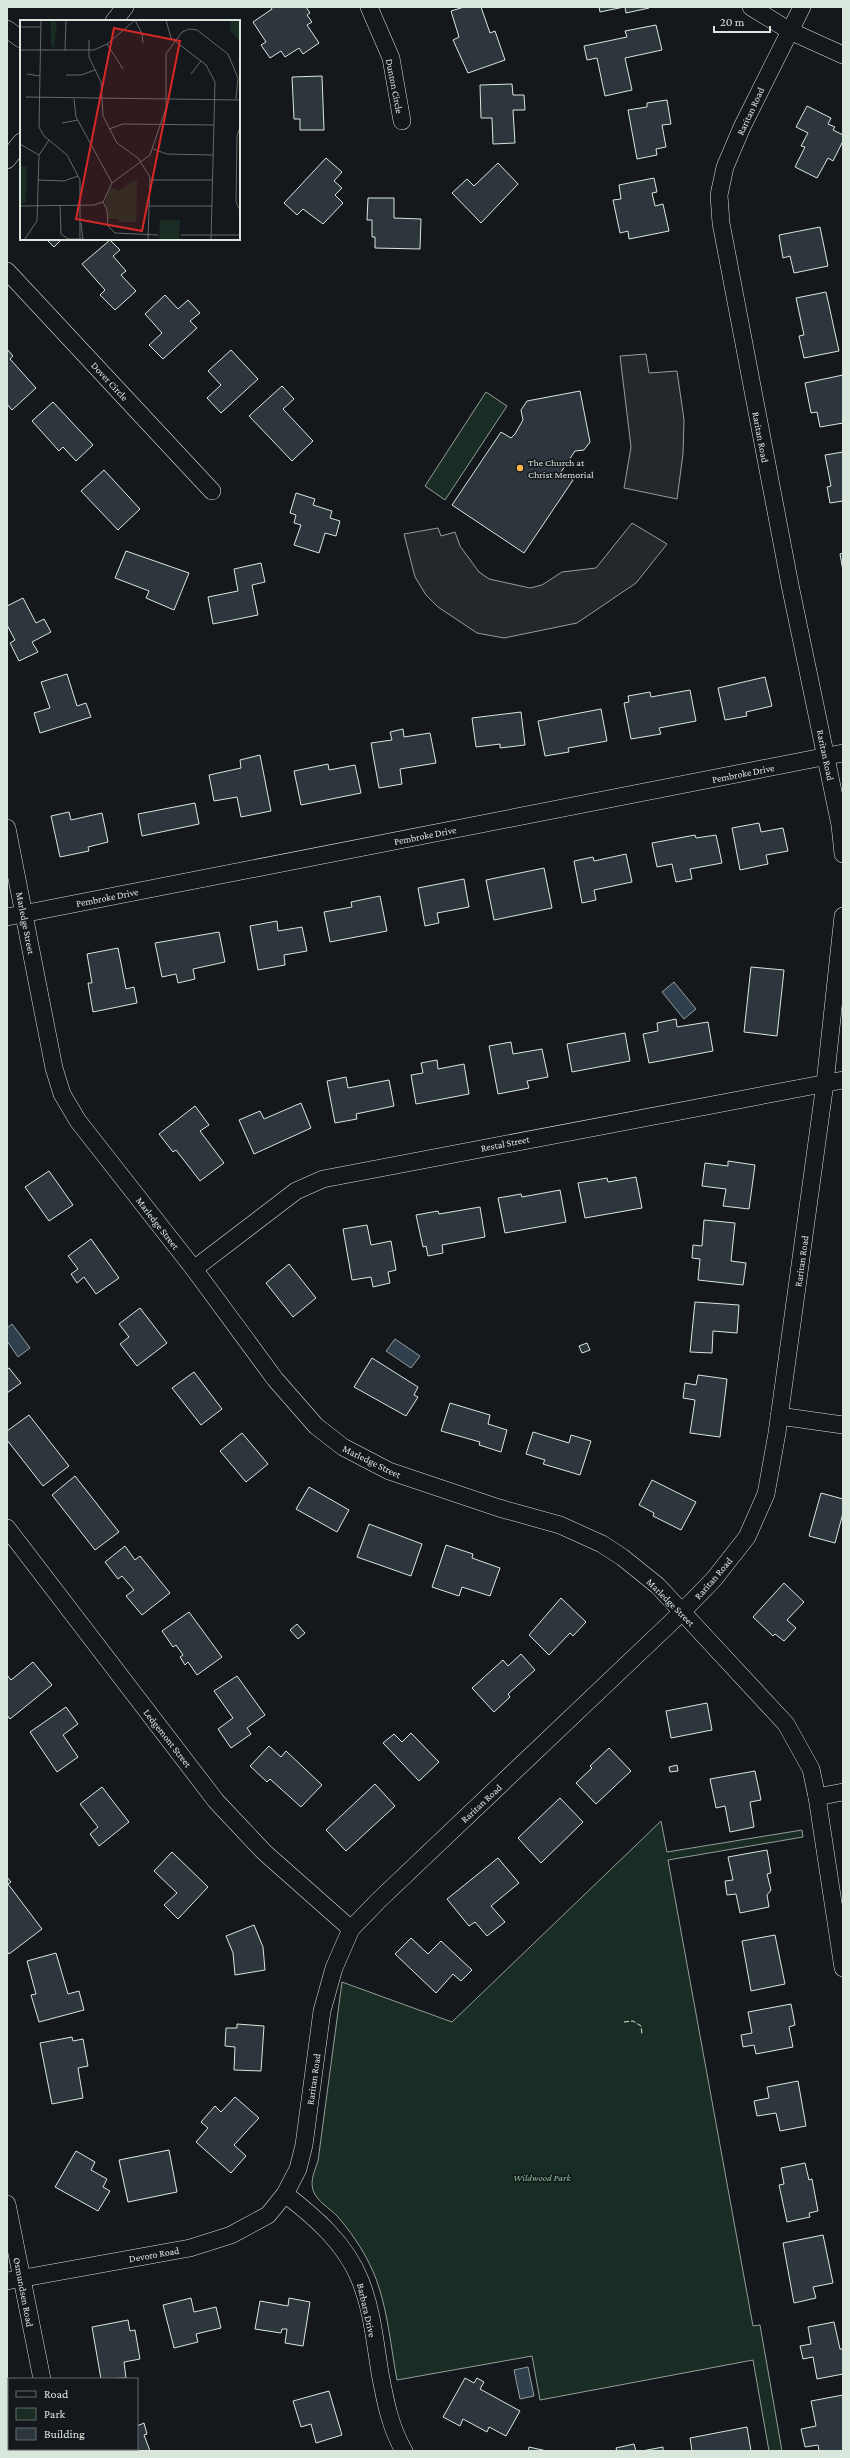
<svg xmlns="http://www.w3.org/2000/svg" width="850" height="2458" font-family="'Crimson Pro',serif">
<rect width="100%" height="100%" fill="#14181c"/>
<g fill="#1a2d24" stroke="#939e99">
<polygon points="486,392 507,406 445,500 425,486"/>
<path d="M661 1821 667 1852 802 1830 803 1837 668 1860 753 2326 760 2325 782 2451H769L753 2360 540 2400 532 2356 397 2380C390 2343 387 2299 370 2265 362 2248 350 2231 338 2217 330 2208 317 2202 313 2190 310 2180 315 2170 318 2161L342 1982 452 2022Z"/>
</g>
<g fill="#24282b" stroke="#939e99">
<polygon points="646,354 649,373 677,371 684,420 683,454 677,499 624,488 631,447 620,356"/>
<polygon points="632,523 667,544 636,583 577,623 504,638 477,633 438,607 426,595 415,577 404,534 438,528 441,536 455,532 460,546 479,572 489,579 530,588 542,585 562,572 596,568"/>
</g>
<g fill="#2f3f4d" stroke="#939e99">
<polygon points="674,982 696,1009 684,1019 662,992"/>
<polygon points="12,1324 30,1348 18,1357 7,1341 7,1328"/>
<polygon points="395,1339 420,1356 411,1368 386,1351"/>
<polygon points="528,2367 534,2396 520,2399 514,2370"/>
</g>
<g fill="#2c363c" stroke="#d8e6dc">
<polygon points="271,7 306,7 310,13 307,15 312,22 307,25 319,43 303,54 299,48 285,57 281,51 270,58 261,45 266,42 253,22 272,9"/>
<polygon points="464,7 481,7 490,33 495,31 505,60 468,73 453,40 459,37 451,11"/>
<polygon points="599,7 624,7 600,12"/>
<polygon points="625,7 648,7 649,8 626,13"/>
<polygon points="656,25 662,50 625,58 632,90 605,96 597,58 587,60 584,46 627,37 625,31"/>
<polygon points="322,76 324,130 300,130 300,119 294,119 292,77"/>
<polygon points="512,84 513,95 524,95 525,110 513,110 515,143 493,144 492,118 481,118 480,85"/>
<polygon points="667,100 671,124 662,125 666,147 656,149 657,155 637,159 628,110 647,107 647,103"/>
<polygon points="807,106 831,118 828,124 835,127 833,130 843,135 843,141 833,161 828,158 817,178 795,167 805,147 801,146 808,133 796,127"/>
<polygon points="326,158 342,172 334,181 342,188 335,195 343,203 323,224 303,209 297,215 284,203"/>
<polygon points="498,163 518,184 481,223 452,193 467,179 474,186"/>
<polygon points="654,178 657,192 652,193 655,206 663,204 669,231 629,239 628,231 620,233 613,200 621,199 619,185"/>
<polygon points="368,198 394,198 394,218 421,219 420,249 375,248 375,237 372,237 372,220 367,220"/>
<polygon points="820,227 828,266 794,273 790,256 783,258 779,235"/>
<polygon points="46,239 62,239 54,247"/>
<polygon points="110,240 120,250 113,256 126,271 121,275 136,291 115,310 100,295 105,290 82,264"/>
<polygon points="826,292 839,351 804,358 799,336 804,335 796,298"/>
<polygon points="165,295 178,309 188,300 200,313 190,321 197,328 163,359 149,345 162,333 145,314"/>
<polygon points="7,349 13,356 10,359 36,388 12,410 7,404"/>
<polygon points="231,350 258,379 221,413 207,398 221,385 208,371"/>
<polygon points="843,375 843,423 820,427 817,412 811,413 805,383"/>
<polygon points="282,386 294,399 283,409 313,441 292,461 249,416"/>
<polygon points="580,391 590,442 584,450 575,451 561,472 573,480 524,553 452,505 501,432 511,438 515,434 523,420 521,410 527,401"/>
<polygon points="53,402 93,445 76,461 63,447 59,451 32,421"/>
<polygon points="843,452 843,501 830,503 827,487 831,486 825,455"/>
<polygon points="104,470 140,509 118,530 81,491"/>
<polygon points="296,493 315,499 313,505 332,511 330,518 340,521 336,536 325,533 319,553 294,545 301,525 294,523 296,515 290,513"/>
<polygon points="126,551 189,573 174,610 146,598 149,591 115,578"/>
<polygon points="843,553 843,571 840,554"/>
<polygon points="261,563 265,582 252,585 258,615 213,624 208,597 238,591 234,569"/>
<polygon points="23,598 36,623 44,619 51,632 32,642 38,652 19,661 10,643 15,640 7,625 7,606"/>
<polygon points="67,674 77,706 86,703 91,717 40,733 34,713 50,708 41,682"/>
<polygon points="765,677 772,706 746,712 747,716 725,720 718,688"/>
<polygon points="690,690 696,721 659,728 661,734 631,739 624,703 629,702 628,696 650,692 651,697"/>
<polygon points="601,709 607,741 568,748 569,752 545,756 538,721"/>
<polygon points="521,712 525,745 500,748 500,744 476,747 472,718"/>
<polygon points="403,729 404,737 430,733 436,763 400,769 402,784 379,788 371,743 392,740 390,732"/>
<polygon points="260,755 271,811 241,817 237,797 214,801 209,775 241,768 240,760"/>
<polygon points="328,764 329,770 355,765 361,793 301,805 294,771"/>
<polygon points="195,803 199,824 142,836 138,814"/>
<polygon points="69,812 71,820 102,813 108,842 88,847 89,851 60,857 51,816"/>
<polygon points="759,823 761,832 783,828 788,851 766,855 768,864 740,870 732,828"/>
<polygon points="695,835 696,838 716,835 722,863 690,869 692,879 676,882 672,864 657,867 652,843"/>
<polygon points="626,854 632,882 594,890 596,900 582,903 574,861 593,857 594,861"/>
<polygon points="544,868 552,908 494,920 486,880"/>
<polygon points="464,879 469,907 437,913 439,923 425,926 418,888"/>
<polygon points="380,896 387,931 330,942 324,912 352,907 351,902"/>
<polygon points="277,921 278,931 302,927 307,951 284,955 285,965 258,970 250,926"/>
<polygon points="219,932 225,962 193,969 195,979 178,983 176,974 162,977 155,943"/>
<polygon points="118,948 126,989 134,987 137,1003 93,1012 88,983 92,983 87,954"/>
<polygon points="751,967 784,970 777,1036 744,1032"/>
<polygon points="676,1019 677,1027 708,1022 713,1051 649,1063 643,1034 658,1031 657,1023"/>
<polygon points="625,1033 630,1061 572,1072 567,1044"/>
<polygon points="511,1042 513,1054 542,1049 548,1077 527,1081 529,1088 498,1094 489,1046"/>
<polygon points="437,1060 438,1069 464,1064 469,1094 416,1104 411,1075 423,1073 421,1063"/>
<polygon points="346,1077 348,1088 389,1080 394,1106 356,1114 357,1119 335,1123 327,1081"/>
<polygon points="301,1103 311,1128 254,1154 239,1120 260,1111 264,1119"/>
<polygon points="195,1106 209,1125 200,1131 224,1163 200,1181 176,1150 173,1152 159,1134"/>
<polygon points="728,1161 755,1165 749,1209 723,1206 726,1189 702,1186 705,1163 728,1166"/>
<polygon points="49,1171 73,1205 49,1221 25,1187"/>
<polygon points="636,1177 642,1208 585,1218 578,1183 607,1178 608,1182"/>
<polygon points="560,1190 566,1222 505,1233 498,1198 521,1194 522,1197"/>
<polygon points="480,1207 485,1237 442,1245 443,1253 428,1256 426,1246 423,1247 416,1215 438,1211 439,1214"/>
<polygon points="704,1220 735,1223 731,1261 746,1263 743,1285 698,1280 700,1259 692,1258 693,1245 702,1246"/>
<polygon points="367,1225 371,1245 391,1241 396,1270 388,1272 390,1283 373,1287 371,1277 352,1280 343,1229"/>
<polygon points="91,1239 119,1278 96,1294 84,1277 77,1283 71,1274 78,1269 68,1256"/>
<polygon points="289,1264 316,1298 293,1317 266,1283"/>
<polygon points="695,1302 739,1305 737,1333 713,1331 712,1353 690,1352"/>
<polygon points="140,1308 167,1343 137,1366 120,1344 129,1337 119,1324"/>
<polygon points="587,1343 590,1350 582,1353 579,1346"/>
<polygon points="372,1358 418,1387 414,1395 418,1397 406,1416 354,1387"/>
<polygon points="9,1368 21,1383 7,1393 7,1369"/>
<polygon points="194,1372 222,1409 201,1425 172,1388"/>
<polygon points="698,1375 727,1379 720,1437 690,1433 695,1400 683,1398 685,1383 696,1385"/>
<polygon points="450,1403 490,1415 488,1424 507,1430 501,1452 479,1445 480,1442 441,1431"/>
<polygon points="29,1415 69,1466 43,1486 7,1440 7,1431"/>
<polygon points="533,1432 569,1443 571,1435 591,1441 580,1475 543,1464 545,1460 526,1454"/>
<polygon points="242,1433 268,1464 246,1482 220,1451"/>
<polygon points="75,1476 119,1532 95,1550 52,1495"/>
<polygon points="652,1480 696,1502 681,1530 653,1516 654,1513 639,1505"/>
<polygon points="309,1487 349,1510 337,1532 296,1509"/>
<polygon points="821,1493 843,1499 843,1513 835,1543 809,1536"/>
<polygon points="369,1524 422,1544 411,1576 357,1557"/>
<polygon points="446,1545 473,1554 472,1558 500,1568 490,1596 462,1587 459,1596 432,1587"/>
<polygon points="125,1546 135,1560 140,1556 170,1593 142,1615 126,1596 134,1590 122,1576 118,1579 105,1562"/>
<polygon points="784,1583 804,1602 787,1620 796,1628 784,1641 775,1634 773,1636 753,1617"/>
<polygon points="561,1598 586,1622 573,1636 570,1633 549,1655 529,1635"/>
<polygon points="189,1612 222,1657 197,1675 188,1662 185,1665 180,1657 183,1655 176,1645 173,1647 162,1631"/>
<polygon points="297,1624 305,1633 298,1639 290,1630"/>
<polygon points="521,1654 535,1670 508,1694 510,1697 494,1712 472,1688 503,1660 508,1666"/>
<polygon points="33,1662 52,1685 10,1719 7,1715 7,1675 11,1680"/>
<polygon points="237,1676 265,1715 247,1728 251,1734 231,1748 218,1729 233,1718 214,1691"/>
<polygon points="707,1703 712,1730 671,1738 666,1711"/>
<polygon points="66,1707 78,1724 63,1735 78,1757 57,1772 30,1732"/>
<polygon points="411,1733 439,1762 419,1781 383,1743 394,1734 402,1742"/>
<polygon points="269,1746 281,1757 286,1751 322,1785 301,1807 270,1779 267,1782 250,1766"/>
<polygon points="609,1748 631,1771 596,1804 576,1783 592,1768 590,1766"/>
<polygon points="677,1765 678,1771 670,1772 669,1767"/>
<polygon points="755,1771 761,1800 750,1802 754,1827 730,1832 725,1806 716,1808 710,1779"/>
<polygon points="375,1784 395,1806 346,1851 326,1830"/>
<polygon points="102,1787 129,1822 99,1846 90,1834 98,1827 80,1804"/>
<polygon points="560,1798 583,1822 541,1863 518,1838"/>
<polygon points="767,1850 771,1873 767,1874 771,1890 767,1895 769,1907 740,1913 736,1894 727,1895 725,1881 733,1880 728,1857"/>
<polygon points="172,1852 208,1887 178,1919 164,1905 177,1893 154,1871"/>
<polygon points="498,1858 519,1883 491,1906 505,1922 487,1936 475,1922 469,1926 447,1899"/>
<polygon points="7,1877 11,1882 8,1884 42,1929 9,1954 7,1951"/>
<polygon points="254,1925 263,1947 265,1970 235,1975 233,1953 226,1936"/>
<polygon points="775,1935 785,1984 751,1991 742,1941"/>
<polygon points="411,1938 428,1954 441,1941 472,1970 461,1981 453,1974 436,1993 395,1954"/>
<polygon points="56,1953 68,1994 79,1991 84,2010 39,2022 31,1995 36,1994 27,1961"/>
<polygon points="791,2004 795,2025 789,2027 793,2047 756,2054 754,2045 743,2047 741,2035 752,2033 748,2012"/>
<polygon points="237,2024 264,2026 261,2071 234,2070 235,2047 225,2046 226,2028 237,2028"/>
<polygon points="72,2037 73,2041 83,2039 88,2066 78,2068 83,2098 52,2104 40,2043"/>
<polygon points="798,2081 806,2126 780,2131 776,2113 757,2116 754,2101 769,2098 767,2087"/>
<polygon points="235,2097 259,2118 234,2145 246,2156 231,2173 196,2142 208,2128 201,2122 215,2106 221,2112"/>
<polygon points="169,2150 177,2192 128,2202 119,2160"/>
<polygon points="76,2151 95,2162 91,2170 107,2179 103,2187 110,2191 98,2211 55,2187"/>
<polygon points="805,2163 809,2180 812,2179 818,2211 809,2213 810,2217 787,2222 779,2185 784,2184 781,2168"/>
<polygon points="823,2235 833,2283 813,2287 816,2298 794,2303 783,2243"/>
<polygon points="191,2298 194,2312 216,2307 221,2328 196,2334 198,2342 174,2348 163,2305"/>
<polygon points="289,2298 310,2302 303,2346 285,2343 287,2329 282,2329 281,2333 255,2329 260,2301 288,2306"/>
<polygon points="128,2320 130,2331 135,2330 140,2359 124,2362 126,2378 101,2379 92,2327"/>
<polygon points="834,2322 840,2349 843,2349 843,2374 817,2379 813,2357 803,2359 800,2346 811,2344 808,2327"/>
<polygon points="465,2378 474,2383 477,2378 484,2382 480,2389 520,2411 506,2436 489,2427 487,2432 463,2419 460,2426 443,2417"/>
<polygon points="329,2391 342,2435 316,2443 311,2424 301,2427 293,2401"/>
<polygon points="843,2395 843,2451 819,2451 818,2445 805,2447 801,2429 816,2426 811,2401"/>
<polygon points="144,2423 147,2434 144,2435 150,2451 118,2451 117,2449 137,2449 137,2426"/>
<polygon points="747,2427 751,2451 692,2451 690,2438"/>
<polygon points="634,2444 636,2451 617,2451 616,2448"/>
<polygon points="529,2447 547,2451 528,2451"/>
<polygon points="663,2447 663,2451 642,2451"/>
</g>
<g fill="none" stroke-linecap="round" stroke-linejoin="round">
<g stroke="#d8e6dc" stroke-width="18">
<g id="minor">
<polyline points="369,7 391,58 402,121"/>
<polyline points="751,7 790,31 843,55"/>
<polyline points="802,7 742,127 725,167 719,195 721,223 790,585 840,825 843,854"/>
<polyline points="114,21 125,7"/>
<polyline points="7,29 21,39"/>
<polyline points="7,160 21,142"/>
<polyline points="7,271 212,491"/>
<polyline points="7,828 54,1068 62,1094 78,1121 194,1269 275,1379 316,1426 343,1447 389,1471 499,1508 560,1525 602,1544 622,1557 658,1586 786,1724 811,1769 817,1797 843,1968"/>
<polyline points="7,917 843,753"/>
<polyline points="194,1269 296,1191 323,1179 843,1080"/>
<polyline points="779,1416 843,1425"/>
<polyline points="7,1528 216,1801 264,1852 351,1929"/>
<polyline points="817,1797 843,1792"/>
<path d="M285 2194C315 2217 346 2244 360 2280 372 2309 375 2342 380 2373 385 2400 390 2427 404 2451"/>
<polyline points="7,2204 42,2379"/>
<polyline points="7,2281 190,2248 231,2235 268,2215 285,2194 298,2169 304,2145 322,2011 334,1968 351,1929 379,1900 682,1612 714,1579 747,1537 766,1494 777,1433 825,1083 843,916"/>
<polyline points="56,2449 56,2451"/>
</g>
</g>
<use href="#minor" stroke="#14181c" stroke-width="17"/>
<polyline stroke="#d8e6dc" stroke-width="1" stroke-dasharray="5 2" stroke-linecap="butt" points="624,2022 633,2021 641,2026 642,2034"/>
</g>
<circle fill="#ffb74d" stroke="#14181c" stroke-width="1.5" cx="520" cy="468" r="4"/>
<g text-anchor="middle" stroke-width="3" stroke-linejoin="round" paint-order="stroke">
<g font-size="10" fill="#d8e6dc" stroke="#14181c">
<text transform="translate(395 86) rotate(79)" y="4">Dunton Circle</text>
<text transform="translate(750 111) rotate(-65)" y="4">Raritan Road</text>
<text transform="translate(110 381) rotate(47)" y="4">Dover Circle</text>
<text transform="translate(761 437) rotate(79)" y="4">Raritan Road</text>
<text transform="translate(826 755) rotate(78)" y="4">Raritan Road</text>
<text transform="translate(743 773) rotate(-11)" y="4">Pembroke Drive</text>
<text transform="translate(425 835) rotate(-11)" y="4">Pembroke Drive</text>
<text transform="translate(107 897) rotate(-11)" y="4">Pembroke Drive</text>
<text transform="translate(26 923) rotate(79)" y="4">Marledge Street</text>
<text transform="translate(505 1143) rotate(-11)" y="4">Restal Street</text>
<text transform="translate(158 1223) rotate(52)" y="4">Marledge Street</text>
<text transform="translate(801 1261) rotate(-82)" y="4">Raritan Road</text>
<text transform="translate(372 1461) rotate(26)" y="4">Marledge Street</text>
<text transform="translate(713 1578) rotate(-49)" y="4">Raritan Road</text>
<text transform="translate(671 1602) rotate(45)" y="4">Marledge Street</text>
<text transform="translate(168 1738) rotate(52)" y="4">Ledgemont Street</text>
<text transform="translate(481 1803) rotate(-43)" y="4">Raritan Road</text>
<text transform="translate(313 2079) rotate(-82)" y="4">Raritan Road</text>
<text transform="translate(154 2254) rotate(-10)" y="4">Devoro Road</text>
<text transform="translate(24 2292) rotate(79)" y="4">Osmundsen Road</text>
<text transform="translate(367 2310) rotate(77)" y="4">Barbara Drive</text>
</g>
<g font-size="10" fill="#d8e6dc" stroke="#14181c" text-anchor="start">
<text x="528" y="466">The Church at<tspan x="528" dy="12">Christ Memorial</tspan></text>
</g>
<g font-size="10" font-style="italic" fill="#8ac095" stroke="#14181c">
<text x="542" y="2181">Wildwood Park</text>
</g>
</g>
<g transform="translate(20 20)">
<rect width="220" height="220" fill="#14181c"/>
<path d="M31 0 37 2 34 29 31 25ZM210 0H220V22L210 10ZM0 146H7L6 182 0 184ZM117 159 118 162H128H117L116 214V202H99V199H88L85 183 90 167 98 171ZM140 200H160L159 220H139Z" fill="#1a2d24"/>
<path fill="none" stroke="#626a69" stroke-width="1" d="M21 0 19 107 24 116 47 135 60 160V220M146 0 151 18 186 45 195 62 191 220M0 7H21M69 20V37L81 62 83 96 97 123 118 138 130 157 128 220M87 24 103 49M0 30H74L87 24 115 0 122 14 123 23M45 31 46 0M7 54 20 56M171 54 181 41M46 55H61L75 50M6 77 220 80M54 79 56 97 92 163M42 103 58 100M220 107 217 116 216 182 220 190M89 109 103 104 194 105M0 124 19 135M133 129 147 134 193 135M18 160 44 161 58 156M130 160H193M83 182 92 163 130 135 146 88V34L162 12 169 9 177 10 208 34 218 58 216 79M83 182 87 190 88 206 95 213 138 215M40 185 41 214 48 219H63M0 186 74 185 83 182M129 186H192M61 203 63 219M161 215H220M4 220 17 201 19 135 29 120"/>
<path fill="#d62828" fill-opacity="0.15" stroke="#d62828" stroke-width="2" d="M94 8 160 21 122 211 56 199Z"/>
<rect width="220" height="220" fill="none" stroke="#d8e6dc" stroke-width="2"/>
</g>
<rect width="850" height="2458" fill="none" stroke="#d8e6dc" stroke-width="16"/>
<rect x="8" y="2378" width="130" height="72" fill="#14181c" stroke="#626a69"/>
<rect x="16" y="2391" width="20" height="6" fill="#14181c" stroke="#626a69"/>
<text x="44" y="2398" font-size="12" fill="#d8e6dc">Road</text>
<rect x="16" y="2408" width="20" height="12" fill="#1a2d24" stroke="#626a69"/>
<text x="44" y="2418" font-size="12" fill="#d8e6dc">Park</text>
<rect x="16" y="2428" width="20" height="12" fill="#2c363c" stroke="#626a69"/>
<text x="44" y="2438" font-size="12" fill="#d8e6dc">Building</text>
<path d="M714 26v6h56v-6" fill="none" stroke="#d8e6dc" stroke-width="2"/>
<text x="720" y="26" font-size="12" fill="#d8e6dc" stroke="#14181c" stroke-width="3" paint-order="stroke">20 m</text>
</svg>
